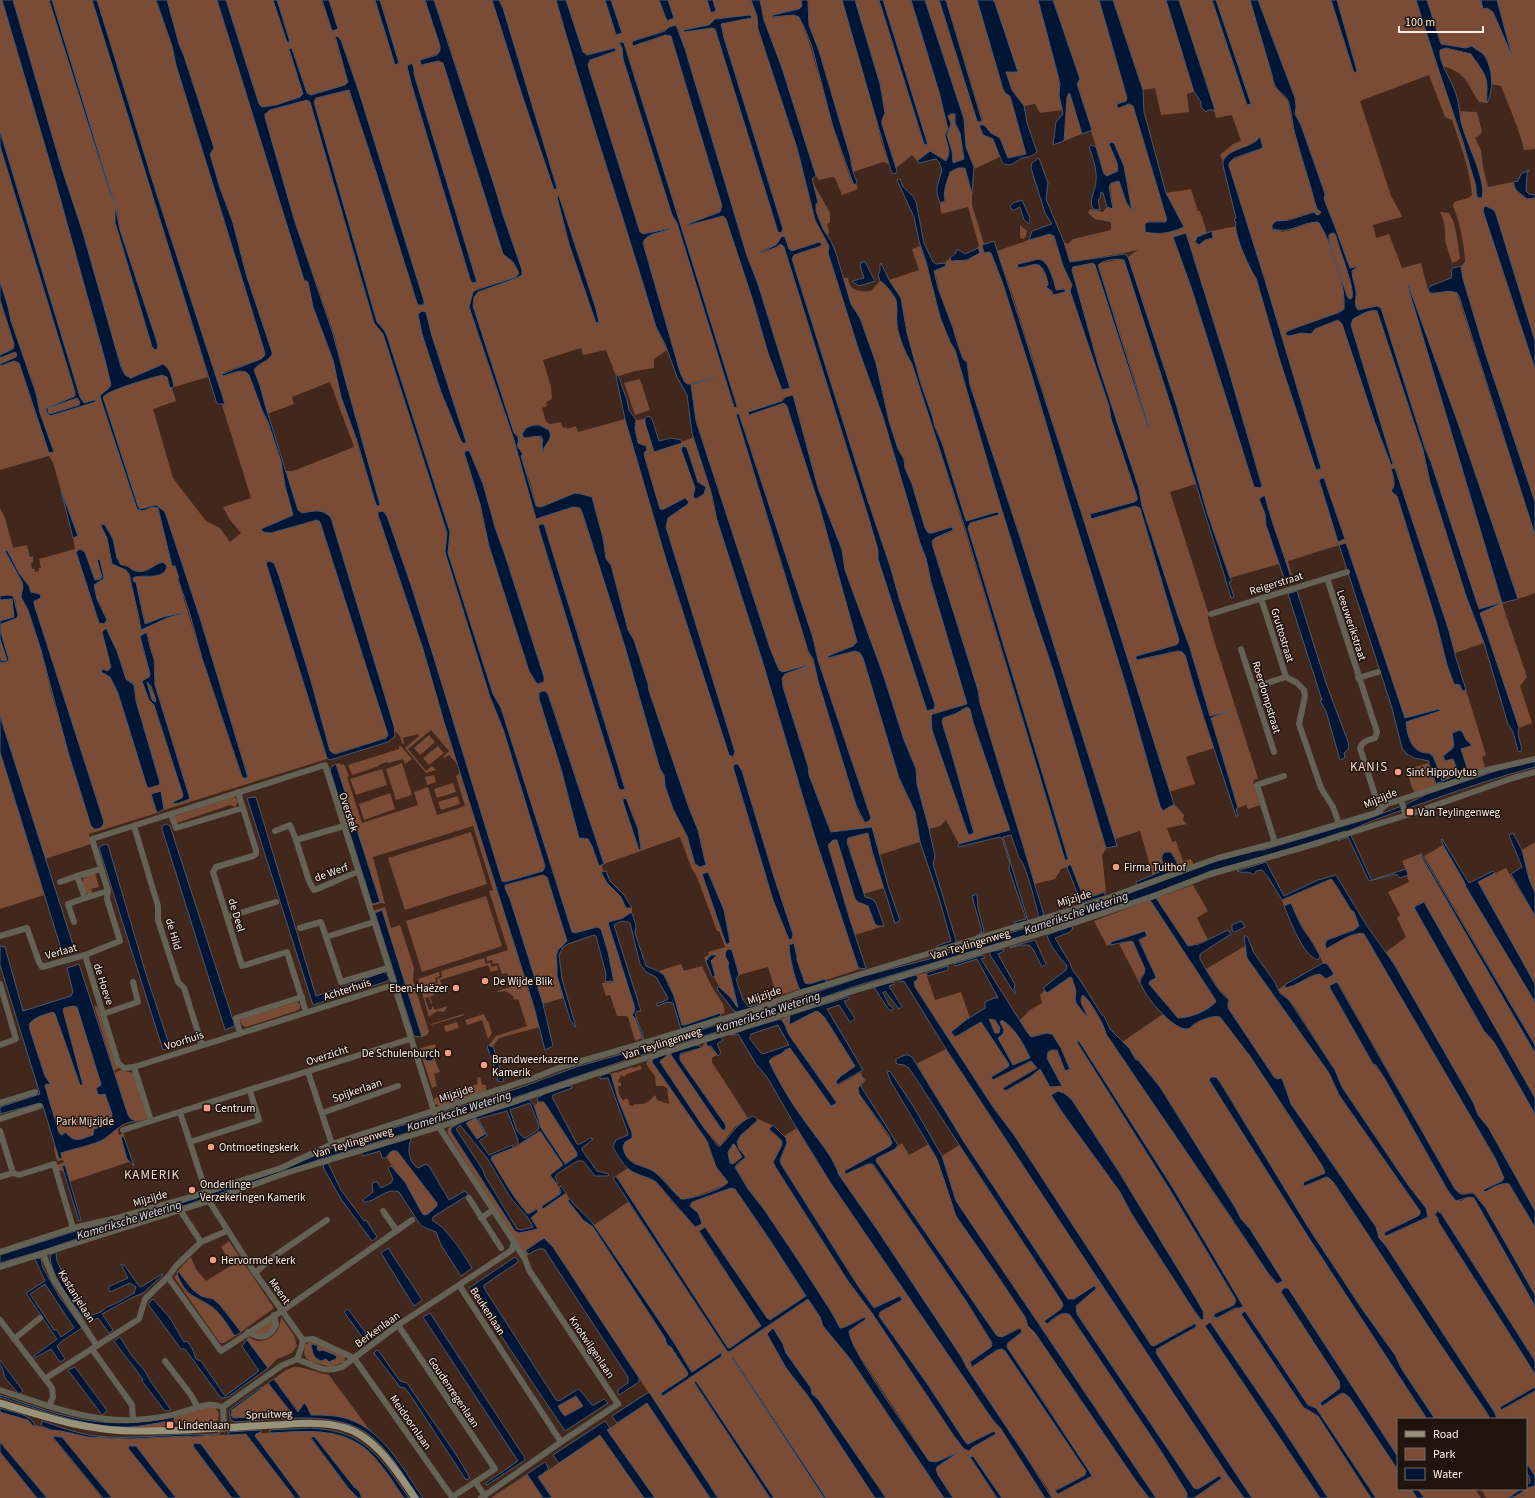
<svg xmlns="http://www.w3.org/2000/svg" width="1535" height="1498" font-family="'Source Sans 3',sans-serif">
<rect width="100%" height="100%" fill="#42281c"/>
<g fill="#7a4b35" fill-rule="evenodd">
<path d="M0 0H2L55 180 105 360 111 385C109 390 104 391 100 396L101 400 137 509 142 511 153 507 158 508 172 566H175L179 579 178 580C198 646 219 712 242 777L248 776 200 618 165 512 156 505 140 509 138 506 103 397C109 389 151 378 162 375L167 377 170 388H172L176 401 153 409 173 478 206 521 220 528 230 542 241 533 230 520 223 507 251 498 222 405 224 403 156 192 97 0H156L172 46 176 65 264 350 265 355 261 359 224 372 223 376C231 374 244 367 249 375L262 410 268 422 281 461 285 486 294 514 293 515 261 530 271 533 317 520 320 522 388 735 386 738 334 754 330 751 311 681 275 566 274 563 267 562 266 563 327 759 161 811 164 809 151 794 157 813 89 834 91 844 45 859 0 716V662L2 663 8 661 0 627 1 624 16 618 18 615 15 599 8 595 0 596V508L5 518 13 548 27 545 30 557 33 556V562L31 563 32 569H35V572L39 571V568H41L39 559 75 549 73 538 78 536 61 490 53 463 49 456 0 470V366L15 361 19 363 35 413 54 452 40 413 36 393 11 321 8 307 0 281V146L75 392V396L73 397 46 408 50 416 95 402 96 401 94 400 84 403 80 397 0 131ZM102 524 105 525 113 539 117 558 121 565C127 565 128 567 133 570 142 575 152 568 159 563L154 576 140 577 138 575 133 578 144 616 145 625 163 617 181 614 167 618 141 630 129 574 126 570 112 564 107 538 101 526ZM81 549 84 551 94 580 100 579 102 577 97 560 104 579 94 585 97 599 102 607V624L99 623 76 552ZM7 550 19 573 29 586 31 592 37 593 39 599 34 602V604L104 822 76 777 51 692 41 650 28 610 21 597 23 587 22 582 5 551ZM104 629H107L126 680 134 685 136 701 160 783 159 785 130 729 115 684 110 677 102 672V669L108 671 111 667 102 632ZM147 633 155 664V685L190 798 179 803 173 804 182 798 183 795 154 705 152 704 143 684 144 679 149 677 150 674 142 646Z"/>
<path d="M13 0H49L113 200 52 0H92L146 170 208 377 174 387 168 369 163 364 131 378 125 375 114 345 83 233 61 166ZM117 209 120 230 157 342 155 350 152 347 118 232Z"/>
<polygon points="167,0 217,0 304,279 308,282 313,307 333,360 341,397 356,438 376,505 379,501 345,379 334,334 294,219 265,117 265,114 270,110 307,100 310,102 374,323 383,334 447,533 445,552 490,697 503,729 545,866 543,871 504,882 502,881 417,604 385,512 378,515 379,519 423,649 458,765 449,755 444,758 443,757 449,751 431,730 408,749 426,771 432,766 436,770 426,773 405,748 419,736 418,734 403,738 404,743 402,744 400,736 395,731 331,518 324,512 302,513 298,510 286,471 293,471 354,447 330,382 292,397 294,404 267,414 260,386 254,370 260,363 267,361 272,352 246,274 233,223 220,188 210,154 214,148 184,56 179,44"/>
<path d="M226 0H273L287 42 289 43 290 41 277 0H322L332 31 338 29 329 0H375L395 64 399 63 380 0H425L440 46V51L437 54 420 60 421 65 439 61 443 63 503 254 513 262 519 273 516 277 492 285 479 288 469 307 514 440 536 519 573 507 580 508 582 512 625 647 660 769 664 775 665 786 673 809 682 825 691 846 706 865 698 830 689 808 649 691 648 684 634 640 628 630 611 565 606 559 603 539 592 497 575 493 541 507 536 506 530 482 517 446 518 436 514 433 473 306 474 297 478 292 522 275 449 44 434 0H492L522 95 555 189 557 187 499 0H556L596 134 623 216 656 327 667 350 654 359V368L635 371 619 376 618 375 616 376 606 350 583 355 581 348 543 360 551 387 552 399 546 402 547 406 542 408 546 422 551 424 561 422 563 428 566 427 567 429 576 426 578 432 625 419 695 650 733 757 735 752 666 527C666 514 679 510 688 504L662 510 660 509 645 458 644 453 647 450 646 447 638 443 635 428 636 420 645 419 654 452 694 437 711 492 717 520 762 660 816 841 859 969C849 973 813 985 805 983L797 960V957L793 944 789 945 792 961 800 989 777 996 768 967 739 975 732 950 727 958 729 963 728 966 735 996 739 1006 737 1007C729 997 719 989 714 977L715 975 711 961 717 956 706 961 711 977 704 957 709 955 708 952 725 947 719 931H717L697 877 691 867 680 837 604 864 551 701 561 769 579 837 588 839 592 846 599 866 602 865 603 871 601 872 607 883 621 897 626 908H632V913H630L623 918 609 922 608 923 634 1005 635 1010 632 1015 635 1018 642 1038 635 1041 628 1017 626 1016H617L610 995 606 996 602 983 614 982 602 931 591 929 575 933 572 932 501 708 493 694 448 553 450 535 387 336 384 330 377 322 314 102 316 98 345 90H349L377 175 417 303 418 305 424 303 359 92 341 40 339 37H335L347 79 348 82 345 85 311 95 307 93 292 49 290 48 289 49 303 94 301 97 276 105 262 107 259 104ZM414 69V74L476 279 477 282 472 283 411 83ZM559 196 596 309 599 322 596 323 569 244 565 228ZM425 312 432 336 465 438 466 442 464 444 441 392 422 334 418 314ZM549 430C553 439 547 441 543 448L542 447 543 440 539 436ZM686 447 698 482 701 484 706 490 704 492 693 495 695 488 681 449ZM464 452 472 457 483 484 495 527 506 558 544 677 543 683 537 684 529 671 489 546 480 504ZM544 524 625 788 622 790 619 789 538 526ZM735 764H738L742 771 774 877 793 934 773 900 733 767ZM702 874 724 910 730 942 726 944Z"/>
<path d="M566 0H605L616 35 622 33 611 0H659L667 21 674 18 668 0H707L711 12 716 11 713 0H751L757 16 758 29 797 148 815 220 829 247 828 253 859 351 883 417 920 543 926 558 931 582 967 704 936 713 931 716 932 730 968 834H974V832C963 796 954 759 942 722L943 718 955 714 967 707 970 709 973 722 1010 830 959 844 946 820 940 826 929 829 917 784 916 768 904 740 884 677 845 570 842 550 818 488 793 396 783 401 748 412 749 415 784 403 787 406 819 505 857 642 853 646 828 656V658L855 651 860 653 863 658 899 778 915 812 920 842 879 855 872 828 831 832 830 830 809 775 808 766 783 687 782 678 785 674 807 665 783 672 779 670 770 648 696 421 691 385 717 376 691 384H687L684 381 680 372 643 243C646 232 664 233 672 228L643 234 640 232 589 69 588 64 590 60 616 51 615 48 587 55 583 52ZM751 18 721 24 724 38 783 229 778 232 715 29 712 28 684 32 683 31 684 30 709 25 715 19ZM676 25 685 49 747 256 758 284 790 388 783 390 768 353 753 301 726 219 723 216 689 225 688 224 720 212 722 206 671 36 666 35 633 41 649 37ZM624 43 737 406 736 407 677 223 672 215 623 59 622 48ZM781 237H785L789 249 792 251 819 242 821 246 794 255 792 259 867 498 890 566 900 601 935 705 934 709 927 711 878 559V550L869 519 784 246 781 244 775 248 761 253 760 251 776 245ZM737 414H739L813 638 818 660 871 818 865 823 859 814C847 778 836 741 825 704 820 688 817 666 808 651L766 515 764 502 758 487Z"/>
<path d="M760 0H801L802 6 799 9 774 15 772 18 794 15 799 17C807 33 811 49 816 66 827 104 837 143 851 180L853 183 856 184 858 189 842 195 835 178 832 177 819 180 816 176 782 68 764 20Z"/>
<polygon points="807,0 842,0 874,110 882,144 889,164 883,162 853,172 850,156 819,51 809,25"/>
<path d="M855 0H879L924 144 927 145 883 0H911L939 92 948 129 945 135C947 146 953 150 946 161L930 151 917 161 912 155 896 168 882 124V120L885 113 880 84Z"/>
<polygon points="925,0 939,0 978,122 983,120 982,118 946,0 977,0 1003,89 1005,93 1010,96 1026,154 1008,158 1000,138 991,133 984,125 983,135 993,139 1000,157 974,169 966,147 964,119"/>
<polygon points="993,0 1038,0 1058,75 1062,110 1040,113 1035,104 1024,106 1012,90 1006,72 1017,72"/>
<path d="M1053 0H1099L1127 98 1126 101 1117 104 1119 108 1129 104 1133 106 1167 220V222L1149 221 1145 232 1162 234 1184 227 1166 193 1191 189 1198 211H1200L1207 233 1197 237 1202 242 1213 238 1212 231 1237 226V235L1256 278 1280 361 1316 470H1319L1321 468 1264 277 1229 166V163L1234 159 1263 148 1260 137C1251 149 1229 148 1223 161L1220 155 1233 144 1241 141 1232 115 1216 118 1205 78 1179 0H1212L1247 105 1251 104 1216 0H1250L1272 75 1274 86 1288 101 1294 132 1315 203 1321 212 1320 214 1316 216 1314 212 1283 221 1281 232C1293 231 1304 223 1317 222L1319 223C1332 244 1346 285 1344 309L1339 313 1286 332 1289 336 1302 333 1310 334 1315 329 1338 320 1342 324 1374 420 1391 465 1393 464 1351 325 1353 319C1360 315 1369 309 1377 311L1423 450 1430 482 1466 596 1484 643 1455 653 1449 631 1395 468 1392 469 1395 493 1397 496 1436 621 1447 665 1454 684 1460 685 1462 691 1466 690 1486 755 1482 757 1485 768 1469 774 1461 749 1471 746V744L1465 740 1460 730 1452 734C1455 748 1453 748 1443 756L1453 759 1460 777 1414 793 1406 770 1428 763 1435 783 1442 778 1429 753C1412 754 1407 736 1406 722L1440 711 1439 709 1405 718 1346 543 1288 561 1292 576V581L1269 512 1265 496 1259 499 1265 514 1266 525 1279 564 1230 578 1208 515 1176 404 1128 257 1138 250C1115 255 1093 258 1070 262L1064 242 1068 244 1073 239 1111 230V223L1110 222 1095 219 1088 213 1090 209 1103 212 1107 207 1113 209 1110 184 1119 181 1120 182 1124 197 1130 208 1131 205 1124 166 1109 144 1117 163 1118 171 1107 176 1104 174 1077 84 1080 79ZM1186 233 1228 368 1262 485 1257 488 1254 486 1192 290 1173 237ZM1322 478H1324L1345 539 1338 541 1319 480Z"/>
<polygon points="1113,0 1166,0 1194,92 1187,94 1189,112 1161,115 1155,88 1143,90"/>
<path d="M1258 0H1331L1354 73 1357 71 1337 0H1416C1432 51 1450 102 1466 154 1469 163 1477 182 1476 192L1483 197 1482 183 1474 157 1468 145 1461 121 1460 111 1477 112 1482 131 1480 135 1475 138 1481 150 1483 167 1488 187 1513 182C1515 190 1521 195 1527 199L1535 198V341L1494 210 1502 268 1535 369V502L1484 349 1463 279 1461 266 1465 262C1464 243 1460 223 1453 206L1454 202 1468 198 1472 195C1470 169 1460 144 1452 120L1445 117 1429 75 1360 101 1391 196 1402 216 1401 217 1373 225 1376 238 1389 234 1402 268 1421 263 1428 290C1437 295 1447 289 1457 293L1535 535V593L1518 599 1458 423 1408 285 1502 603 1527 677 1520 686 1532 723 1519 728 1479 613 1500 603 1479 610 1431 462 1425 448 1381 308 1358 310C1353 303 1357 298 1356 291 1355 284 1352 278 1352 271L1357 267 1350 269 1335 227 1324 199 1325 193 1301 125 1295 114 1296 107 1295 98Z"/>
<path d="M1427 0H1481L1483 9 1487 8 1493 12 1512 55 1497 0H1535V149L1524 150C1519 127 1509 108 1501 86L1491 84C1491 74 1490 61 1482 53 1479 50 1475 49 1472 46L1466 48 1441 44Z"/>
<path d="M1443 48 1471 54 1485 74 1487 85V103L1479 102C1466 83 1468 74 1443 66L1440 54V50Z"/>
<polygon points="1069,93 1070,94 1082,134 1064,141 1067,97"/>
<polygon points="951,114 955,114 955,123 960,133 964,159 953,163 952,151 947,135 949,131 948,116"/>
<path d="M958 168H965L972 194V205L984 244 982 245 984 252H988L991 253 1003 284 1032 376 1071 508 1126 686 1160 806H1172L1174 804 1184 815 1183 820 1187 824 1167 828 1172 842 1176 841 1183 861 1191 859 1194 865 1177 870 1161 857 1165 869 1153 876 1140 831 1115 839 1020 537 970 385 967 362 963 359 953 328 944 307 934 269 946 266 945 263 950 258 951 261 967 260 979 253 978 248 976 249 979 246 968 207 941 214 940 203 945 201C943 189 947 182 950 172Z"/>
<path d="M811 179 830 213V223L827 224 829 231 828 236C821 229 816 215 816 204L818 203 816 194Z"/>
<path d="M1440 212 1449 213 1453 220 1456 232 1460 258C1458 261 1456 262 1452 263 1450 257 1448 250 1446 244 1444 231 1447 226 1440 212Z"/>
<polygon points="1020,225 1027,231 1026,236 1024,239 1020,238"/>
<path d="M1332 233H1334L1336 236C1339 249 1355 287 1352 298L1349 299 1347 296 1329 240V235Z"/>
<path d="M1046 234H1052L1054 236 1063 266 1072 285 1070 291 1109 406 1111 419 1137 497V500L1134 502 1090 514 1091 518 1135 506 1140 508 1179 640 1178 643 1176 645 1136 656 1138 660 1178 651 1182 652 1185 655 1193 684 1214 748 1186 757 1195 784 1169 792 1012 293 997 251ZM1039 259 1049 269 1056 290 1064 288 1053 295 1048 285V281L1042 268 1038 264 1027 262Z"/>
<path d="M920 246 926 262 940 317 950 342 955 350 993 481 1032 608 1053 670 1106 849 1102 855 1106 891 1084 899 1071 866 1061 869 1055 879 1035 884 980 703 978 690 933 547 932 541 935 538 953 531 952 527 932 533H928L925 528 912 484 905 468 904 459 898 449 889 421 876 363 860 318 851 304 843 278H848C849 291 860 292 871 291L880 281 884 282 896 300 899 334 906 353 912 364C966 528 1013 695 1067 860L1068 858 968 528 970 523 998 515 966 521 942 443 935 427 932 415 921 384 907 333 901 298 889 280 919 270 912 249Z"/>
<polygon points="1120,259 1124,259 1196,484 1170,492 1208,612 1208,619 1213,637 1258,778 1254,780 1253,781 1260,805 1248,809 1246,805 1238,808 1211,718 1229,711 1210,716 1190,648 1178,616 1142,506 1139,489 1098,364 1072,270 1073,267 1093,263 1095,264 1149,428 1134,377 1098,265 1101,263"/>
<polygon points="0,300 14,344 13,349 0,355"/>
<polygon points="15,352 17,354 17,357 0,364 0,358"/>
<polygon points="640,379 650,410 635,415 624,383"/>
<polygon points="78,398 80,402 79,405 50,414 48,412 48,408"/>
<polygon points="12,599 14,617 0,621 0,600"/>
<polygon points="0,639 7,660 2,662 0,656"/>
<path d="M148 682 156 700 155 702C149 699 149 689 146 683Z"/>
<polygon points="429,735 435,742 420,755 414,748"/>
<polygon points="399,746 401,746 412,759 405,764 403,759 388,763 387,762 379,765 379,766 352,775 348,765 399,749"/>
<polygon points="438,746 444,753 429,765 423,758"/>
<polygon points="0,752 44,895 0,909"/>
<polygon points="340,763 341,765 344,764 349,776 347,777 362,823 418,805 414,792 428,787 437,815 465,806 456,776 460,773 540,1027 499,1038 493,1046 491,1047 489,1045 496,1036 527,1026 518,999 514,1000 513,996 506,991 498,992 497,991 511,987 507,973 502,974 498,963 493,964 492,960 487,961 486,957 508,950 489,891 493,890 473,826 373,857 385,904 381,903 371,906 372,903 372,904 380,901 336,764"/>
<polygon points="402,763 412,795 396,800 386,769"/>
<polygon points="382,769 387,785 356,795 350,779"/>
<polygon points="434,775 436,782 427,785 425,777"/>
<polygon points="453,783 456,792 437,798 434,789"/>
<polygon points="390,793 395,809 364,820 359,804"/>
<polygon points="457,796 460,804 441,810 438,802"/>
<polygon points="233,797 236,798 238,802 235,807 230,805 177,823 175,816"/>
<polygon points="471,832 487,884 405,910 388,858"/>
<polygon points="868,832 872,851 884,888 863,894 847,839"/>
<polygon points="833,840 837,840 856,899 868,906 873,920 878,926 884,926 855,935 829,850 828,844"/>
<polygon points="1535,842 1535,893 1529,879 1522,850"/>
<polygon points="1443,845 1465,883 1466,887 1535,1002 1535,1045 1424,856"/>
<polygon points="1422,853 1422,855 1421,856 1535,1053 1535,1098 1461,968 1440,932 1420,903 1414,907 1416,911 1484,1031 1494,1042 1535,1114 1535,1211 1488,1127 1478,1115 1473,1102 1394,964 1386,952 1406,937 1397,918 1400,915 1388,892 1409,882 1407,876 1408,874 1402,861"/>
<polygon points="1506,868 1535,916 1535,984 1477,882"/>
<polygon points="95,873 99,887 91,889 93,893 90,895 85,892 82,882 85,876"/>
<polygon points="543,875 547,877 567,941 558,950 556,956 557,964 557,976 563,998 543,1004 504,888 505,885"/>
<path d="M1331 879C1335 883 1347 904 1351 910L1354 912 1359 926 1354 930 1327 940 1326 945 1327 948C1334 943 1356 931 1364 934L1495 1158 1504 1178 1502 1181 1484 1190 1485 1192C1492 1188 1501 1182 1509 1184L1535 1227V1295L1485 1207C1482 1203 1478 1198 1475 1194 1469 1189 1463 1199 1455 1189L1339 984 1337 982 1330 985V989L1373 1064 1375 1065 1385 1079 1448 1191 1453 1198 1461 1201 1469 1197 1474 1198 1535 1306V1361L1441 1213 1437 1211 1434 1215 1437 1217 1439 1223 1535 1374V1387L1500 1407 1502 1410 1535 1391V1476L1526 1462V1419H1497L1495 1413 1386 1246 1379 1238 1376 1227 1291 1104 1281 1079H1277L1274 1077 1228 1008 1229 999 1219 989 1206 969 1245 946 1247 958 1329 1073 1339 1095 1420 1211V1214L1418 1216 1387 1236 1428 1217 1426 1208 1408 1185 1342 1087 1335 1070 1298 1012 1289 1000 1283 996 1278 990 1286 984 1285 986 1295 985 1316 974 1333 972 1328 964 1323 963C1318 951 1312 941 1305 931 1299 922 1295 912 1291 903L1284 906 1282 900Z"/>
<polygon points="1193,885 1208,911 1197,918 1208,940 1190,946 1188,946 1156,898"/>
<polygon points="486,896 502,946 422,972 406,921"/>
<path d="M1150 900 1216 1001C1209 1011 1190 1018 1178 1018L1174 1015 1149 984 1150 981 1156 978V977L1139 940 1147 936 1126 937 1107 946 1094 921Z"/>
<polygon points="385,907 391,928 400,925 414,968 413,981 429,1032 427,1035 422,1037 376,912 374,913 373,911"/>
<polygon points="1131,941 1133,942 1145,969 1144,974 1140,978 1140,984 1119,944"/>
<polygon points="484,958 486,964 490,962 492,967 497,965 498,970 491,972 488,965 440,980 442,987 435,989 433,984 438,983 437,979 442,977 441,971"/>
<polygon points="681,964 684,971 702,966 712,987 723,1004 725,1013 682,1025 669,984 664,975 659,971"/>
<polygon points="439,972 440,976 435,978 436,982 431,983 434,995 430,996 432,1003 431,1004 429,997 425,998 429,1010 432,1009 432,1007 433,1006 435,1010 448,1006 444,1012 437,1011 429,1017 418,979"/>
<path d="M926 973 935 1000 961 992 970 1018 951 1033 958 1036 981 1022 1009 1064 1008 1067 991 1077 1015 1069 1031 1061 1037 1068 1033 1072 1014 1081 1003 1088V1090L1030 1077 1040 1069 1061 1086 1047 1058 1048 1052 1052 1050 1057 1051 1065 1070 1061 1048 1052 1034 1047 1033 1031 1037 1019 1021 1030 1010 1042 1003 1040 995 1045 990 1047 993C1055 989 1062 981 1070 977H1072L1076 991 1075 999 1076 1003 1087 1016C1085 1008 1078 1003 1083 995L1087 998 1135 1077 1169 1124 1202 1176 1272 1279 1250 1229 1241 1219 1236 1209 1160 1087 1122 1042 1163 1014 1167 1019 1190 1028C1197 1022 1211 1015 1220 1017L1250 1056 1323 1167 1325 1173 1304 1182 1306 1186 1326 1177 1329 1178 1334 1183 1432 1332 1487 1413 1490 1419H1435L1401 1368 1395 1355 1360 1306 1308 1227 1220 1082 1209 1080 1309 1238 1427 1419H1398V1457L1288 1288H1284L1281 1292 1339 1381 1340 1386 1339 1389 1320 1403 1323 1406 1340 1394 1344 1393 1350 1398 1398 1470V1489H1411L1417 1498H1376L1316 1408 1308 1405 1245 1311 1306 1410 1311 1411 1318 1416 1371 1498H1328L1279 1423 1210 1322 1205 1326 1211 1335 1320 1498H1252L1156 1353V1349L1196 1327V1325L1194 1324 1154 1346 1151 1345 1014 1135 993 1107 915 987 914 983 917 976 915 975ZM1079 1041 1173 1188 1242 1306 1217 1318 1214 1314 1234 1305 1236 1300 1170 1190 1078 1044 1077 1042ZM1064 1093 1072 1100 1119 1172 1198 1302 1203 1311 1201 1320 1131 1213 1120 1192 1062 1112 1052 1095Z"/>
<polygon points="297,1002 300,1004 300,1008 296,1011 246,1027 242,1025 240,1021 242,1019"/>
<polygon points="77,1005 114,1112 119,1135 124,1133 124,1137 123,1137 127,1159 129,1162 69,1182 65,1165 62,1166 64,1170 58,1171 57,1165 64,1162 63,1160 57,1161 54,1149 55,1145 59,1158 26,1026 30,1017"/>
<polygon points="94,1005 98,1008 115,1063 119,1068 114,1071"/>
<path d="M816 1011 819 1012 825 1018 855 1065 854 1067 836 1081V1083L839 1085 861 1072 864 1081 861 1083 859 1094 891 1140 892 1143 890 1146 846 1174 868 1164H872L966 1301 992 1343 991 1347 970 1362 972 1367 997 1350 1002 1349 1005 1351 1086 1471V1475L1055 1490V1492L1058 1494 1091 1476 1051 1412 1007 1347V1343L1022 1332 1019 1328 1002 1337 997 1336 876 1161 877 1158 895 1149 902 1143 909 1155 929 1144 939 1163 956 1216 997 1275 1025 1317 1028 1326 1035 1333 1149 1498H1052L1048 1489 967 1368 962 1358 876 1228 839 1175C834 1160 822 1147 813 1133 797 1110 780 1087 769 1061L771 1058 790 1048 831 1106 836 1103 789 1035 785 1025 781 1019 790 1015V1024Z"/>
<polygon points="463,1014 465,1015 431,1025 431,1024"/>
<polygon points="484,1014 487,1021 488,1021 492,1033 488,1039 482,1020 467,1025 465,1020"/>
<polygon points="989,1019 995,1020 1001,1028 999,1033 995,1033"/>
<path d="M1002 1020C1015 1028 1023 1044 1030 1058L1013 1065 998 1038 1003 1034 1004 1030 1000 1022Z"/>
<polygon points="457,1022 459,1028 446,1032 444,1026"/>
<polygon points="706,1042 717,1055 712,1058 712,1062 748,1118 734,1128 720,1146 704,1128 660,1062 666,1054 671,1053 678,1066 724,1131 725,1124 680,1060 679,1055 701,1048"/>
<polygon points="435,1044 439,1056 437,1057 435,1060 440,1072 434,1074 437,1086 432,1088 420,1051 421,1048"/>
<polygon points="946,1049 1244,1498 1194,1498 1221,1479 1218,1476 1198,1489 1194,1489 1077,1314 1076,1306 1094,1286 1074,1299 1068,1299 964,1142 916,1064"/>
<path d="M653 1059 652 1062 707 1141 716 1167 728 1182 726 1185 685 1200 681 1199C672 1191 666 1180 656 1173 643 1164 627 1167 623 1147L625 1142 632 1138V1133L618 1099 611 1074 616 1072 618 1073 619 1071 621 1072 622 1070H626L627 1068 629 1069 630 1067 632 1068 633 1067 635 1068 640 1065 642 1069 627 1074 624 1077 621 1075 618 1082 621 1083V1086H618L619 1094 623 1101 626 1098 629 1101V1105L633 1106 635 1104C644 1105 649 1102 655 1095L657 1100 669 1104 667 1088 663 1086H656L655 1076 646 1064 648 1060Z"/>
<path d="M120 1070 134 1073 147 1119C139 1122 133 1123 128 1115L115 1073Z"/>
<polygon points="480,1077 482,1085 486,1085 486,1091 439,1108 438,1105 435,1104 434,1100 435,1098 478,1084 477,1078"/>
<polygon points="537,1098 538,1102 544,1102 577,1153 577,1156 565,1164 541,1128 534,1105 537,1104"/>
<polygon points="476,1118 485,1135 477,1139 466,1123"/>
<path d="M756 1118 774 1126 769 1129 782 1141C782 1151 771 1157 776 1168L848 1281 872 1313 954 1436 969 1451 973 1447 996 1434 994 1431 968 1444 966 1443 928 1385 879 1316 880 1312 902 1300 900 1296 874 1308 858 1286 781 1164 780 1160C783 1152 790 1144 784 1136L797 1128 830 1182 992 1419 1001 1429 1045 1498H1002L973 1456 970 1458 997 1498H953L938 1475 936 1469 938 1466 959 1452 936 1462 929 1461 855 1349 849 1336V1331L866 1319 864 1317 845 1327 840 1328 832 1313 794 1254 763 1208 748 1189 735 1167 745 1158V1156L739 1149 737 1142 741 1135 758 1120Z"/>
<path d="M462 1120 451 1132 515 1231 538 1229 531 1217 538 1212 536 1209 528 1214C518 1203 495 1171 491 1157L519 1145 540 1131 542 1133 563 1165 550 1175 559 1187 560 1194 542 1206 543 1209 566 1193 569 1198 568 1199C576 1212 582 1217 593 1227L665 1338 667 1345 671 1347 688 1373V1376L661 1393 663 1396 692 1372 594 1225 628 1202 727 1351 767 1327 808 1299 810 1301 820 1317 823 1326 851 1360 944 1498H886L818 1400 812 1394 811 1388 786 1353 783 1344 767 1334 786 1368 808 1396 875 1498H826L733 1357 732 1358 824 1498H774L696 1381 694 1383 770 1498H718L550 1243 542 1239 526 1257 448 1134C446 1125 456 1123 462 1120Z"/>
<polygon points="732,1144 735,1144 742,1157 733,1164 730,1163 728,1152"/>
<polygon points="959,1145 1062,1302 1063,1305 1061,1309 1044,1321 1047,1324 1062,1313 1066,1313 1070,1315 1159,1448 1187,1493 1187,1497 1185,1498 1156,1498 962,1210 953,1195 942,1156"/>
<polygon points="394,1150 400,1154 437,1203 438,1207 428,1214 424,1215 422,1213 387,1158 388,1153"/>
<path d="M628 1168C636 1175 648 1175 656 1182 663 1188 668 1197 674 1204 681 1212 689 1218 696 1227L690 1206 692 1202 731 1188 735 1189 807 1296 770 1320 767 1318 705 1228 699 1232 761 1326 729 1348H728L616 1176Z"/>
<polygon points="229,1241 274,1308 241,1332 220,1305 201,1296 192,1289 178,1271 183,1265 191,1257 196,1269 206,1281 232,1265 221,1247"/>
<path d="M177 1274C188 1299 192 1293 212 1307 222 1314 228 1327 235 1336L224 1343H220L174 1277Z"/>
<path d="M281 1317 294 1335 297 1346 292 1353 277 1359 268 1368 247 1340 248 1336C257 1345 272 1341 278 1329 280 1326 280 1321 281 1317Z"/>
<polygon points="273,1320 273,1328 263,1334 258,1334 255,1331"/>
<path d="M310 1342H314L344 1356 345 1358 344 1362 331 1367 311 1362 306 1358 304 1353 305 1345ZM311 1345 320 1351 335 1355 328 1360 324 1359 312 1351Z"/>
<path d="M294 1367C307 1367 317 1373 329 1375L371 1432C349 1417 337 1418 311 1415L307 1406 304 1404 299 1412 274 1379 286 1370Z"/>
<polygon points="268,1383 293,1415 290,1416 233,1418 231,1415 232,1410"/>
<polygon points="576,1396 583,1406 581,1408 565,1416 562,1413 558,1406"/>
<polygon points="647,1403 710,1498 655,1498 607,1430"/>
<polygon points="208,1406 215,1407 219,1413 218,1420 211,1425 194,1426 193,1424 169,1423 168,1425 158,1428 103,1427 103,1425 128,1427 159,1420 129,1423 103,1422 103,1421 128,1422"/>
<polygon points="0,1412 28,1420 35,1426 35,1425 51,1430 61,1431 88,1437 130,1439 246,1434 295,1498 241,1498 199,1443 194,1443 193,1446 232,1498 176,1498 136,1447 128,1448 168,1498 112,1498 60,1437 53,1438 102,1498 47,1498 0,1442"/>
<path d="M311 1431C322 1432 334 1432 345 1436 372 1446 388 1476 404 1498H362L359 1491 354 1487 314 1436 311 1439 349 1489 358 1498H301L255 1436 256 1434 260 1432 263 1433Z"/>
<polygon points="600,1435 644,1498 552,1498 538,1477"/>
<polygon points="0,1452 37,1498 0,1498"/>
<polygon points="527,1474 543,1498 491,1498"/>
<polygon points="1533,1485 1535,1486 1535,1498 1513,1498"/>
<polygon points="1418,1489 1475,1489 1481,1498 1424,1498"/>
<polygon points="1481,1489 1521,1489 1508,1498 1486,1498"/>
</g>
<g fill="#001634" stroke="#4c576a" fill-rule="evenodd">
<path d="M2 0H13L61 166 83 233 121 367 125 375 131 378 163 364C171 369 172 379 174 387L170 388 167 377 162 375C151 378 108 390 103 397L138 506 140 509 156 505 165 512 200 618 248 778H243L242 777 202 658 189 611 178 579 179 578 175 566H172L158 508 153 507 142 511 137 509 101 400 100 396C104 391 109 390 111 385L105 360 55 180Z"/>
<polygon points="49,0 52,0 113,200 112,200"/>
<polygon points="92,0 97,0 156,192 225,404 217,404"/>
<path d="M156 0H167L179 44 184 56 214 148 210 154 220 188 233 223 246 274 272 352V355C267 362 258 363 254 370L260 386 266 408 298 510 302 513C314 511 322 508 331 518L394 726 395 736 388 742 330 760 327 758 266 563 269 561 274 563 279 576 311 681 330 751 335 754 386 738 388 735 320 522 317 520 271 533 263 532 261 529 293 515 285 486 281 461 268 422 262 410 249 375C244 367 231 374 223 376L222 374 261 359 265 355 264 350 176 65 172 46Z"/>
<polygon points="217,0 226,0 259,104 262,107 276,105 300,97 303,94 289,49 290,48 292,49 307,93 311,95 345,85 348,82 347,79 336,39 335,37 337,36 341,40 359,92 424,301 424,305 418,305 417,303 377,175 349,90 316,98 314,102 377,322 384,330 387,336 450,532 448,553 493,694 501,708 572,932 575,933 597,927 601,929 608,952 614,982 611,981 605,982 606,974 596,936 594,935 568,944 563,947 559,955 562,979 576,1027 575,1027 570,1019 557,976 557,964 556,956 558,950 567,941 547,877 543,875 505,885 505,888 510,899 543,1004 553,1046 545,1050 534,1007 444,722 423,649 378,515 378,512 383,511 387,516 411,585 434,658 502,881 505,882 543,871 545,866 503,729 490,697 445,552 447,533 383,334 374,323 310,102 307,100 270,110 265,114 265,117 294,219 333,334 345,379 379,501 380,505 378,506 376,505 356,438 341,397 333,360 313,307 308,282 304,280"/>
<polygon points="273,0 277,0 290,42 287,42"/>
<polygon points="322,0 329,0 338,29 332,31"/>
<polygon points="375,0 380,0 399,63 395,65"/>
<path d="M425 0H434L496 191 502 212 522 270V275L517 278 478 292 474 297 473 306 514 433C519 437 519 440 517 446L523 454 521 456 536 506 541 507 575 493 581 494 592 497 603 538 606 559 611 565 628 630 634 640 648 684 649 691 689 808 698 830 706 865 700 867 695 864 687 836 673 809 665 786 664 775 660 769 625 647 582 512 580 508 573 507 536 519 514 440 469 307 473 292 476 290 516 277 519 273 513 262 503 254 443 63 438 61 421 65 420 60 437 55 440 51V46Z"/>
<polygon points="492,0 499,0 503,8 557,188 554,190 522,95"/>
<path d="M556 0H566L583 52 587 55 615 48 616 51 590 60 588 64 589 69 640 232 643 234 672 228C664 233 646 232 643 243L680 372 684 381 687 384H691L718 376 691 385 696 421 770 648 779 670 783 672 807 665V666L785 674 782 678 783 687 808 766 809 775 830 830 831 832 872 827 889 889 900 920 898 922 895 923 872 851 868 833 848 838 847 842 865 897 872 899 876 903 884 926H878L875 924 868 906 858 902 855 899 837 840H833L828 845 850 920 866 968 861 969 858 967 816 841 762 660 717 520 711 492 692 433 687 395 677 377 665 344 656 327C624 218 587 110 556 0Z"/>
<polygon points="605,0 611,0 622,33 616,35"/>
<polygon points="659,0 668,0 674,18 667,21"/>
<polygon points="707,0 713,0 716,11 711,13"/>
<path d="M751 0H760L764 20 782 68 816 176 812 179 816 194 818 203 816 204V211L823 229 831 241 836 253 851 304 860 318 876 363 889 421 898 449 904 459 905 468 912 484 925 528 928 533H932L952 527 953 530 935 538 932 541 933 547 978 690 980 703 1044 915 1039 917C1036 906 1026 863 1019 858L1011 835 1003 837 1028 921 1015 924 1014 922 1026 919 1009 869 1010 864 1002 838 1000 837 958 847 959 844 1010 830 973 722 970 709 967 707 955 714 943 718 942 722C954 759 963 796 974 833L970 835 968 834 932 730 931 716 933 714 967 704 931 582 926 558 920 543 883 417 859 351 828 253 829 246 815 220 797 148 758 29 757 16Z"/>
<polygon points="801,0 807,0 808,2 809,25 819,51 850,156 853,172 857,182 855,185 853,183 833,127 812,47 805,29 799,17 794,15 771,17 773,15 799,9 802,6"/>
<polygon points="842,0 855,0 880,84 885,113 882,120 882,124 897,171 895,174 892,173 891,171"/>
<polygon points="879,0 883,0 928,145 924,144"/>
<path d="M911 0H925L964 119 966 147 974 167 972 194 965 168H958L950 172C947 182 943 189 945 201L940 203 937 194V187L942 170 939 162 936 159 919 163 917 161 930 151 946 161C952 151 947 145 945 135L948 129 939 92ZM951 114H955V123L960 133 964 159 953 163 952 151 947 135 951 124 948 116Z"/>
<polygon points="939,0 946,0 982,121 978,122 977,121"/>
<path d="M977 0H993L995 3 1018 72H1006L1012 90 1024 106 1027 123 1037 152C1029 158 1030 156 1022 158 1015 161 1010 169 1002 162L993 139 983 135 979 125H984L991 133 1000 138 1008 158 1026 154 1010 96 1005 93 1003 89Z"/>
<polygon points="1038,0 1053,0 1080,79 1077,84 1092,130 1082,134 1070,94 1069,93 1067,97 1064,141 1053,145 1056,122 1063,114 1059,95 1060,83"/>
<path d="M1099 0H1113L1143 90 1144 112 1166 193 1184 227C1171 233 1159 235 1145 232V224L1147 222H1165L1167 220 1133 106 1129 104 1119 108 1117 107V104L1126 101 1127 98Z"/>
<polygon points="1166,0 1179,0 1215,110 1208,110 1206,112 1201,107 1201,102 1194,92"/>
<polygon points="1212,0 1216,0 1251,104 1247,105"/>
<path d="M1250 0H1258L1295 98 1296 107 1295 114 1301 125 1325 194 1324 199 1335 227 1350 268 1359 266 1352 271C1352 278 1355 284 1356 291 1357 298 1353 304 1358 310L1377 306 1381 308 1425 448 1431 462 1479 609 1500 603V604L1480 613 1519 728C1516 736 1523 745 1521 752L1518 751 1513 732 1508 724 1484 643 1466 596 1430 482 1423 450 1377 311C1369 309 1361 315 1353 319L1351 325 1393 464 1391 465 1374 420 1342 324 1338 320 1315 329 1311 334 1302 333 1289 336 1286 335V332C1298 326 1311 323 1323 318 1331 315 1338 314 1344 309 1346 285 1332 244 1319 223L1317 222C1298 223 1292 234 1272 229V225L1276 221 1289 220 1314 212 1317 215 1320 214 1321 212 1317 209 1315 203C1309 179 1301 157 1295 134 1292 124 1292 113 1289 103 1285 91 1275 95 1272 75ZM1332 233H1334L1336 236C1339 249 1355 288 1352 298L1349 299 1347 296 1329 240V235Z"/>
<polygon points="1331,0 1337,0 1357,71 1354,73"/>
<path d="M1416 0H1427L1441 44 1466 48 1472 46C1475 50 1481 51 1484 55 1493 68 1494 90 1487 103 1486 93 1489 83 1484 74 1481 67 1475 61 1471 54L1446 48 1440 50C1438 61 1451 80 1455 91 1459 101 1459 111 1461 121 1465 141 1487 180 1482 198H1478C1475 193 1477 189 1475 183 1471 170 1467 156 1463 142 1447 95 1431 48 1416 0Z"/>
<polygon points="1481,0 1497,0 1512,56 1493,12 1487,8 1483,9"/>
<polygon points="750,15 752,17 751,18 721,24 724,38 783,229 781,233 778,232 715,29 712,28 684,32 683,31 684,30 709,25 715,19"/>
<polygon points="676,25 685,49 747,256 758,284 790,388 782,390 768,353 753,301 726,219 723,216 689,225 688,224 720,212 722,206 671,36 666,35 633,46 632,44 633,41 665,31 669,27"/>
<polygon points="622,42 624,43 737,406 736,408 734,407 677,223 672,215 623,59 622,48 619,43"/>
<polygon points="412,63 414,69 414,74 476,279 477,282 472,283 470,279 411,83 407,66"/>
<path d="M0 131 80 397 84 403 94 400 96 401 95 402 50 416 46 411V408L73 397 75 396V392L0 146ZM77 398 80 402 79 405 50 414 48 412V408Z"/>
<path d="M1260 137 1263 148 1234 158 1229 163V166L1264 277 1321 468 1316 470 1280 361 1256 278C1249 268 1233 233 1236 222L1234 220 1236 218 1223 165V161C1230 147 1251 149 1260 137Z"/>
<path d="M1111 142 1114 143 1124 166 1132 211 1126 202 1119 181 1111 183 1109 187 1113 209 1107 207 1103 193 1101 192 1100 198 1098 200 1100 210 1093 209C1088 199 1096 191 1096 181 1097 170 1093 157 1089 147L1092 145 1096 147 1104 174 1107 176 1118 171 1117 163 1109 144Z"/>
<path d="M1039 158 1048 183 1046 199 1064 242 1070 262 1125 254 1128 257 1176 404 1208 515 1230 578 1232 581 1229 582 1234 597 1231 598C1220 559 1207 522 1196 484L1124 260C1117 258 1103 260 1098 265L1149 428H1148L1095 265 1093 263 1073 267 1072 270 1098 364 1139 489 1142 506 1178 616 1190 648 1210 716 1229 711 1211 718 1238 808 1236 809 1238 816H1236C1219 763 1200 710 1185 655L1182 652 1178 651 1137 660 1136 659V656L1176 645 1178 643 1179 640 1140 508 1135 506 1091 519 1090 514 1134 502 1137 500V497L1111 419 1109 406 1070 291 1072 285 1063 266 1054 236 1050 234 1029 240 1032 231 1052 224 1045 213 1031 168 1032 163Z"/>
<polygon points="1529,170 1527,173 1526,191 1529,194 1535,195 1535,198 1527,199 1516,190 1513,182 1518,181 1521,174"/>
<polygon points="900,179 903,187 913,196 916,202 924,243 933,262 936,264 945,263 946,266 934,271 938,288 953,328 958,345 963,359 967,362 970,385 1020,537 1117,846 1106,848 1053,670 1032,608 993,481 955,350 950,342 940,317 926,262 919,241 914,217 897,180"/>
<polygon points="559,196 596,309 599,322 596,323 569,244 557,197"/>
<polygon points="1022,200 1030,218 1029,224 1024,220 1020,207 1014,210 1012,210 1010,206 1013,203"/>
<polygon points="115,206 120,230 157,342 158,347 156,350 155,350 152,347 118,232 115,223"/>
<polygon points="1486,206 1494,210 1496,214 1535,341 1535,369 1483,211 1484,207"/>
<polygon points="1212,231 1213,238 1205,240 1199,245 1195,242 1197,237"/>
<polygon points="1186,233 1228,368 1262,486 1260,488 1254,487 1192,290 1173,237"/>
<polygon points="782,236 785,237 789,249 792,251 819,242 822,244 821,246 794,255 792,259 867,498 890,566 900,601 935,705 934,709 927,711 878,559 878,550 869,519 784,247 781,244 775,248 758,253 776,245"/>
<polygon points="994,241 1085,524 1161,764 1174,804 1163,811 1160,806 1126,686 1071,508 1032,376 1003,284 991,253 988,252 984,253 982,245"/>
<polygon points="978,248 980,253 967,260 951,261 950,258 956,253 957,249 965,254"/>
<path d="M1039 259C1049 261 1054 281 1056 290L1065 289V292L1053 295 1052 291 1046 287 1048 285C1048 281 1046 277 1045 273 1038 256 1028 270 1017 267L1018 264Z"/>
<polygon points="862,262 865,262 875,281 859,286 852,281 864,278 860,265"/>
<path d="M881 263 889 280 901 298 907 333 921 384 932 415 935 427 942 443 966 521 997 512 999 513 998 515 970 523 968 528 1068 858 1067 860H1065L964 525 912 364C905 352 899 339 897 325 896 317 898 308 896 300 895 296 884 282 880 281L878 275 880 271V265Z"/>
<path d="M1461 266 1463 279 1484 349 1535 502V535L1459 296 1457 293C1448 289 1439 294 1430 293L1428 290 1430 286 1451 278 1452 276 1451 271 1453 268Z"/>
<polygon points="0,281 8,307 11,321 36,393 40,413 54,452 49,453 19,363 14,361 0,366 0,364 16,357 17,354 15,352 0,358 0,355 13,349 14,344 0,300"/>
<polygon points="1408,284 1458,423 1518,599 1502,603 1408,287"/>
<polygon points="422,311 426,312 432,336 465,438 466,442 464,444 461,441 441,392 422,334 418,314"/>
<polygon points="618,375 627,400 629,410 636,420 635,428 638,443 646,446 647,450 644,453 645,458 660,509 662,510 685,498 689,502 688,504 668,518 666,527 735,752 733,757 729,755 667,563 625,419 616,376"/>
<polygon points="793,395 818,488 842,550 845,570 884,677 904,740 916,769 917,784 929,829 935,856 933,864 956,940 956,943 937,948 937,946 951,941 939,898 920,842 915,812 899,778 863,658 860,653 855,651 828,658 828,656 853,646 857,642 819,505 789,413 787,406 784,403 749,415 748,412 782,401 785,397"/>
<polygon points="736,414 739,414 813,638 818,660 871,818 869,821 865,823 856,805 818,681 813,659 808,651"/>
<polygon points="649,416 652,419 659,441 671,438 681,440 682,443 654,452 645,423 645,418"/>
<path d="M534 425H539L549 430C554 442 543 442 543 454L542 443 543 440 541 436 524 438 522 434 526 428Z"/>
<polygon points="683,446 686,447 688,451 698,482 706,487 704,494 696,499 693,497 695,488 681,449"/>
<polygon points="469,450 483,484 495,527 506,558 544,677 544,682 537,684 529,671 489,546 480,504 464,452"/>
<path d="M1395 468 1449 631 1456 658 1466 690 1462 691 1460 685 1454 684 1447 665 1436 621 1397 496 1391 491C1397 485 1393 476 1391 469Z"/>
<polygon points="1322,478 1324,478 1345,539 1338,542 1319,480"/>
<polygon points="61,490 78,536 73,538"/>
<path d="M1263 496H1265C1272 525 1284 553 1292 581L1289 584H1286L1266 525 1265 514 1259 499Z"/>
<path d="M102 524 105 525 113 539 117 558 121 565C129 565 130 570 136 571 147 574 154 564 163 562L167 566C164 582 142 573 133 578L134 582H136L145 624 163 617 181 613V614L167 618 141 630 139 618 129 574 126 570 112 564 107 538 101 526Z"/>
<polygon points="541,524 544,524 625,789 622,790 619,789 538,526"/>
<path d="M1346 543 1405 718 1439 709 1440 711 1406 722C1407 736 1412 754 1429 753L1433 756 1442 778 1441 780 1443 781 1459 774 1453 759 1445 761 1443 756 1452 749 1454 745 1452 733 1460 730C1465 733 1463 739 1471 744V746L1461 749 1469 774 1444 783 1440 782 1436 784 1429 764V761L1414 758 1407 754 1402 748 1392 708 1339 545Z"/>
<polygon points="80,549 85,552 95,580 100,579 102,577 97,560 99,559 100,560 104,578 94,585 97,599 107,620 104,624 99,623 76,552"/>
<path d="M7 550 19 573 29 586 31 592 40 594 41 597 39 599 34 601V604L104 822C102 828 100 829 94 829L91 826 68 752 41 650 28 610 21 597 23 587 22 582 5 551Z"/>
<polygon points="1297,591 1326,683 1348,742 1349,748 1344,753 1345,758 1340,760 1326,711 1320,701 1322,700 1288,594"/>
<polygon points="8,595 13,596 18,615 17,618 1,624 1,633 9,660 8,661 2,663 0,661 0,656 2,661 7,660 0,639 0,621 14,617 12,599 0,600 0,596"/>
<polygon points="106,628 117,651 126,679 134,685 136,701 160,783 159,785 150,788 147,787 118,693 110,677 101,672 102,669 108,671 111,667 102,632"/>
<path d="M145 633H147L150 647 154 659 155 685 190 799 179 803 173 804V802L182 798 183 795 154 705 149 700 142 681 149 677 150 674 140 636ZM147 682 151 686 156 700 155 702 152 700Z"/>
<polygon points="542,691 545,691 548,694 604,864 599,866 592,846 588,839 579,838 561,769 539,699 539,693"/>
<polygon points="0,716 75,951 63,955 0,752"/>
<path d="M1535 761V767C1498 777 1462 789 1426 802 1400 811 1374 819 1349 831L1371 879 1372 880 1406 869 1408 875 1400 878 1396 874 1369 881 1348 837 1338 841 1346 832 1345 831 1294 848 1211 871 1155 893 1046 929 856 986 772 1015 639 1056 637 1050 745 1016 864 976 929 959 1106 902 1212 862 1255 850H1263L1370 818 1407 804 1427 794 1508 767Z"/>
<polygon points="336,764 380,902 372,904 330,770 331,767"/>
<polygon points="735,764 738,764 742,771 774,877 793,934 792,939 789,940 773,900 733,767"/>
<polygon points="161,791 164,809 157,813 151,794"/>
<polygon points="256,797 316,996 384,972 387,974 389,979 388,981 313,1005 247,798"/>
<polygon points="626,798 638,829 641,849 639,850 623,802 623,799"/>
<polygon points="166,824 170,826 235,1026 225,1030 162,829 162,826"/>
<polygon points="1513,833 1522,850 1529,879 1535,893 1535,916 1511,874 1522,867 1510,838 1509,835"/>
<polygon points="1442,839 1469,883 1493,871 1495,873 1478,882 1535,984 1535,1002 1466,887 1465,883 1443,845 1441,840"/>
<polygon points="105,844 108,845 146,974 169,1044 190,1038 191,1041 163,1050 99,848 101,846"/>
<path d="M1165 852H1171L1177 862V870L1137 885 1136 882 1164 870 1165 869C1163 863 1159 856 1165 852Z"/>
<polygon points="1422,855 1535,1045 1535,1053 1421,856"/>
<path d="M1266 862 1284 896 1318 880 1336 875 1367 926 1394 964 1473 1102 1478 1115 1488 1127 1535 1211V1227L1509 1184C1501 1182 1492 1188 1485 1192L1483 1190 1502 1181 1504 1178 1495 1158 1364 934C1355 930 1334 945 1326 949L1325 944 1327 940 1354 930 1359 926 1354 912 1351 910C1347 904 1335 882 1331 879L1282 900 1268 877 1262 870 1256 871 1254 875C1247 870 1243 874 1237 871Z"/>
<polygon points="1069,865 1071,865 1084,899 1105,892 1105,896 1081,903 1067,867"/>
<polygon points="606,871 610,881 624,895 632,908 626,908 621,897 607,883 601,872"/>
<polygon points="708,872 724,910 730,942 728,944 726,944 702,874"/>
<polygon points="977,894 978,908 984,931 984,932 975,937 982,932 972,896"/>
<path d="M1156 898 1188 946 1199 944 1228 930 1231 934 1203 952 1200 954V959C1208 972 1216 990 1229 1000L1228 1003V1008L1274 1077 1277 1079 1282 1078 1291 1104 1376 1227 1379 1238 1386 1246 1495 1413 1497 1419H1490L1487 1413 1432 1332 1334 1183 1329 1178 1326 1177 1305 1186 1303 1185 1304 1182 1325 1173 1323 1167 1250 1056 1220 1017C1213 1015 1201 1020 1194 1024 1192 1026 1190 1029 1187 1029 1174 1031 1140 992 1140 980L1144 974 1145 969 1133 942 1131 941 1110 945 1111 942 1145 931 1147 936 1139 940 1156 977V978L1150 981 1149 984 1178 1018C1190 1018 1207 1011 1216 1002L1215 999 1150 900Z"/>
<polygon points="1424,902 1535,1098 1535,1114 1494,1042 1484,1031 1416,911 1414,907"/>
<path d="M1291 903C1295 912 1299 923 1305 932 1311 939 1315 947 1320 956L1318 960C1303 956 1290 920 1284 906Z"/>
<polygon points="382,910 422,1037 414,1036 375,913"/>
<path d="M630 913H632L636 926 635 933 646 966 658 971 664 975 674 996 682 1025H685L720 1013 721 1016 681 1029 673 1003 668 1002 657 1006 656 1004 667 1000 668 998 656 977 646 972 640 964 630 923C623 920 620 921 614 925L641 1011H637L635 1014 644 1039 643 1040 635 1018 632 1015 635 1010 634 1005 608 923 609 922 623 918Z"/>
<polygon points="1241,921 1245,927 1235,932 1232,930 1232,925"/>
<path d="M1071 926 1073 928 1070 932 1055 938 1070 963 1072 969 1082 983 1102 1015 1104 1016 1110 1029 1129 1048 1136 1060H1138L1160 1087 1236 1209 1241 1219 1250 1229 1283 1281 1277 1284 1268 1273C1215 1193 1160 1114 1106 1034 1105 1026 1090 1000 1083 995 1077 1003 1086 1008 1087 1017L1076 1003 1075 999 1076 991 1072 978 1070 977 1047 993 1043 988 1066 970 1067 965C1061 961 1048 942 1047 935Z"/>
<polygon points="1244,936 1247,936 1254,953 1274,981 1280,993 1289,1000 1335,1070 1342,1087 1408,1185 1426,1208 1428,1217 1386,1236 1384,1235 1385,1232 1418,1216 1420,1214 1420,1211 1339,1095 1329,1073 1247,958"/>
<polygon points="1035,940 1046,964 1042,967 1033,949 1029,945 1020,945 1010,948 1010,947"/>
<path d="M794 943 797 957V960L805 983 809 984 825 979 826 981V983L800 990C794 978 790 959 789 945Z"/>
<path d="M2 946 5 947 23 1011 71 996 73 992 67 968 79 964 128 1115 131 1119 137 1121C122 1121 115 1132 104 1139 95 1145 72 1149 61 1153L62 1158 59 1159 43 1106 40 1103 0 1114V1107L40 1094 0 965V947ZM73 1006 77 1007 101 1084 100 1086 96 1088 98 1094 100 1095 105 1094 112 1114 111 1121 106 1125 94 1129 93 1135C81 1139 74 1144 66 1132L62 1135 59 1133 45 1086 46 1084 51 1085 45 1076 30 1030 29 1024C36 1016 44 1015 53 1012L55 1014 80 1085H83L63 1010 64 1008Z"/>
<polygon points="728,949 732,950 739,975 736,979 743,1000 749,1007 758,1004 759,1006 737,1012 734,1011 717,989 718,986 731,998 737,1007 738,1007 728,966 729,963 725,956 726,951"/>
<polygon points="1004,949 1004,951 998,954 1015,985 1014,989 1016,993 1015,994 990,955 990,952"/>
<polygon points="711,955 717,955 711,961 715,975 714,977 712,977 706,961"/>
<path d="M983 955 985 958 981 959 1027 1032 1031 1037 1047 1033 1052 1034 1061 1048 1070 1069 1065 1071 1057 1050H1052L1048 1052 1047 1058 1062 1086 1050 1087 1040 1069 1030 1077 1005 1091 1003 1088 1037 1068 1031 1061 993 1080 991 1077 1008 1067 1009 1064 981 1022 955 1037 951 1032 966 1020 985 1008V1002L994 998H998L977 959 955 966 954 964ZM989 1019 995 1020 1000 1028 999 1033H995ZM1002 1020C1015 1028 1024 1044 1030 1058L1013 1065 998 1038 1003 1034 1004 1030 1000 1022Z"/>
<path d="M1323 963 1327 964 1333 972V975L1326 979 1320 974C1308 975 1298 986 1285 988V986L1286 984Z"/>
<polygon points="948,966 948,970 928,976 926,973"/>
<polygon points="915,975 917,976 918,979 914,982 915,987 993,1107 1014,1135 1151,1345 1154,1346 1194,1324 1196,1324 1196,1327 1157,1349 1156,1353 1252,1498 1244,1498 1226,1473 946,1049 904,981 900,982 899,980"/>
<polygon points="893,982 895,984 889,986 902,1007 899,1009 885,991 883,993 889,1005 893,1008 893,1010 889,1010 874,987"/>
<path d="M1337 982 1455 1189C1462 1198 1464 1193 1473 1193L1485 1207 1535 1295V1306L1474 1198 1469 1197 1456 1201 1448 1191 1385 1079 1376 1065 1373 1064 1330 988V985Z"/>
<polygon points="848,997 850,999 844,1001 855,1019 850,1022 839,1005 827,1009 863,1070 837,1085 836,1081 841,1076 854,1067 855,1066 825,1018 819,1012 816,1011 789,1025 790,1015"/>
<path d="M781 1019 785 1025 789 1035 837 1103 831 1106 790 1048 785 1050C781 1056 773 1055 769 1061 779 1083 792 1104 806 1123 818 1140 833 1156 839 1175L876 1228 962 1358 967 1368 1027 1458 1052 1498H1045L1001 1429 992 1419 830 1182 793 1122 767 1077 756 1064 738 1034 730 1035 749 1028ZM778 1025 789 1045 763 1054 761 1053 750 1039V1036L751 1034Z"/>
<polygon points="720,1037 723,1040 717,1044 721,1053 718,1056 711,1046 707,1046 706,1042"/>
<polygon points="1079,1041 1173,1188 1243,1306 1240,1308 1235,1308 1217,1318 1214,1317 1214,1314 1234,1305 1236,1300 1170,1190 1078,1044 1077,1042"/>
<polygon points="489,1045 491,1047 493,1046 504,1081 499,1082 498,1081 497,1076 487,1046"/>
<polygon points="696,1045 700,1046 701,1048 680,1054 680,1060 725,1124 726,1127 725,1130 722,1130 671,1055 671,1053"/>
<circle cx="429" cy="1055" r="6"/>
<polygon points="633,1051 635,1057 433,1125 321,1159 186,1205 133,1220 44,1250 0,1263 0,1255 82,1229 114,1223 191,1200 284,1169 337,1146 522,1087 576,1067"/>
<path d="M666 1054 667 1056 661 1060 660 1062 704 1128 718 1146H720C732 1135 736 1123 753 1116L758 1120 741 1135 737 1142 739 1149 745 1156V1158L738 1163 735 1167 748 1189 763 1208 794 1254 832 1313 840 1328 845 1327 865 1317 866 1319 849 1331C848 1348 915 1440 929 1461L936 1462 959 1452 938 1466 936 1469 938 1475 953 1498H944L851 1360 823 1326 820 1317 808 1299 729 1352 727 1351 613 1178 616 1176 728 1348H730L761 1326 699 1231 705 1227 767 1318 770 1320 806 1296 770 1240 735 1189 731 1188 692 1202 690 1206 698 1213 702 1223 700 1225 695 1227 656 1182C649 1177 640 1176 633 1172 624 1167 618 1156 613 1147L616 1140 628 1135V1133L608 1078 600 1079V1076L609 1073 611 1074 618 1099 632 1133V1138L625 1142 623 1147C627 1168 643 1163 656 1173 665 1181 672 1191 681 1199 689 1200 724 1189 728 1182L716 1167 707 1141 652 1062 653 1059ZM733 1144 735 1145 742 1157 733 1164 730 1163 728 1152Z"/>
<path d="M905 1055H908L912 1057 964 1142 1068 1299H1074L1094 1286 1096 1287V1289L1076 1306 1077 1314 1194 1488 1198 1489 1219 1476 1221 1477V1479L1194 1498H1185L1187 1497V1493L1159 1448 1070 1315C1062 1310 1053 1319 1047 1324L1044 1321 1061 1309 1063 1305 1062 1302 909 1068 904 1065 897 1064 896 1063V1059Z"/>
<polygon points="890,1071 915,1109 942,1156 956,1201 1156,1498 1149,1498 1136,1481 1035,1333 1028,1326 1025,1317 997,1275 956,1216 937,1159 891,1082 887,1072"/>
<polygon points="1211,1077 1216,1077 1220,1082 1308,1227 1360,1306 1395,1355 1401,1368 1435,1419 1427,1419 1309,1238 1209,1080"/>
<polygon points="863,1078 865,1080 861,1085 862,1088 898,1145 895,1149 877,1158 876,1161 997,1336 1002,1337 1020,1328 1022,1332 1008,1343 1007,1347 1091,1474 1092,1476 1058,1494 1055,1491 1085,1475 1086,1471 1005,1351 1002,1349 997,1350 972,1367 970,1362 991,1347 992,1343 966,1301 873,1164 868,1164 846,1174 844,1171 890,1146 892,1143 889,1135 859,1094 858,1088 864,1081"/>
<path d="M568 1086H572V1088L553 1095 552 1097 577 1144H580L590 1138 593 1139 582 1148V1150L597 1171 609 1174 608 1176H595L583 1161H577L557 1174 555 1177 558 1183 557 1184 550 1175 563 1165 540 1131 518 1145V1140L507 1111 478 1119 487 1136 479 1141 489 1155 513 1145V1148L492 1156 491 1159C503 1178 513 1198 528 1214L537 1209 538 1212 531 1218 538 1229 519 1233 515 1231 451 1132V1128C474 1113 504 1110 529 1099L534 1105 541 1128 565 1164 577 1156V1153L544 1102H538L537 1098 544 1094ZM530 1103 539 1126 538 1130 527 1137 524 1138 517 1131 510 1110ZM476 1118 485 1134 477 1139 466 1123ZM460 1125 487 1158 510 1197 528 1218 533 1227 521 1230 517 1229 485 1176 483 1170 456 1129Z"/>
<polygon points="1058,1091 1064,1093 1072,1100 1119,1172 1198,1302 1203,1311 1204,1319 1201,1320 1193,1309 1131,1213 1120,1192 1062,1112 1051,1095"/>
<polygon points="773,1125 786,1138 787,1143 780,1160 781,1164 858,1286 874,1308 900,1296 902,1300 880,1312 879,1316 928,1385 966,1443 968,1444 994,1431 996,1434 973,1447 969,1451 964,1449 954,1436 872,1313 848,1281 776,1168 773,1162 782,1145 782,1141 769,1129"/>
<path d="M413 1136C406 1145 408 1162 418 1168L426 1164 429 1166 449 1200 451 1199 465 1191 468 1195 433 1217 432 1220 442 1227 458 1246 472 1268 461 1276 441 1245 436 1232 421 1226 399 1192C386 1187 376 1202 364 1202L363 1200 373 1192 372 1184 374 1182H377L381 1188 391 1183 393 1179 388 1168 391 1166 405 1182 422 1213 424 1215 428 1214 437 1206V1203L397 1151C389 1149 390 1155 385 1158H382L380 1151 363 1156 361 1152Z"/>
<polygon points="121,1137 124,1137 134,1166 127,1159"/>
<polygon points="328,1163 341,1190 364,1221 366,1220 377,1237 372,1241 341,1199 324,1169 323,1165"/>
<polygon points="65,1165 81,1220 79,1221 62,1166"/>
<polygon points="561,1186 566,1193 543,1209 542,1208 542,1206 560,1194 561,1191 559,1188"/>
<path d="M569 1198C577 1209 586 1215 594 1225L673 1341 691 1371 692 1372 721 1353 722 1356 663 1396 661 1395V1393L687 1376 688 1373 671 1347 667 1345 665 1338 593 1227 583 1220 568 1201Z"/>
<polygon points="1437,1211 1441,1213 1535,1361 1535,1374 1439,1223 1437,1217 1435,1216"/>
<polygon points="544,1238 553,1247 639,1378 639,1382 619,1395 618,1394 618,1390 628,1383 628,1377 544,1249 538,1249 529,1254 526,1252 526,1250"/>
<polygon points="388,1248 422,1300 414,1306 381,1253"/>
<path d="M56 1252 57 1261 70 1289 92 1315 101 1312 107 1307 117 1303 134 1293 136 1287 130 1283 110 1292 108 1287 128 1278 121 1264 124 1265 139 1286 141 1287 162 1274 163 1275 143 1293 131 1298 102 1314 113 1330 109 1333 98 1318 88 1323C75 1307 50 1276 50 1255Z"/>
<path d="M515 1257 518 1260V1262L484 1285V1288L556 1400 559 1401 578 1389 580 1390 592 1405H594L604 1399 608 1403 565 1431 469 1288ZM576 1396 583 1406 565 1416 562 1413 558 1406Z"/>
<path d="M38 1258 41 1259 43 1268 59 1296 82 1328 62 1341 57 1346 65 1359 60 1362 51 1349 35 1358 34 1356 57 1339 26 1293 45 1281 35 1259ZM45 1284 74 1328 61 1337 57 1330H54L30 1294Z"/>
<path d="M178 1271 192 1289 201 1296 213 1299 220 1305 241 1332 235 1336C228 1327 222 1314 212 1307 192 1293 188 1299 177 1274Z"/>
<polygon points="1284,1288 1288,1288 1398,1457 1398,1470 1350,1398 1344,1393 1340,1394 1322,1406 1320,1403 1339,1389 1340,1386 1339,1381 1281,1292"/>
<polygon points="153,1299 170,1318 184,1342 187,1341 192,1348 196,1359 201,1361 225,1396 259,1371 242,1346 247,1340 268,1368 228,1397 221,1398 185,1349 181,1349 148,1304"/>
<polygon points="348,1309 370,1339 366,1342 344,1312"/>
<polygon points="1245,1311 1308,1405 1316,1408 1376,1498 1371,1498 1318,1416 1303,1407 1241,1314"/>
<polygon points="430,1313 525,1458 525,1460 487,1485 486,1485 486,1483 518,1461 423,1317"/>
<polygon points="1210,1322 1279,1423 1328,1498 1320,1498 1205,1326"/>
<polygon points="773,1328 783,1344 786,1353 811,1388 812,1394 818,1399 886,1498 875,1498 808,1396 786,1368 767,1334"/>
<path d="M120 1337 132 1356 145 1371 151 1382 171 1410 165 1411 142 1381 143 1380C134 1366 123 1354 114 1341Z"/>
<path d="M313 1344 318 1346 317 1349 319 1351 323 1350 335 1355 337 1357 336 1359 329 1362 326 1359 321 1361C312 1357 313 1353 311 1345Z"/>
<polygon points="377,1350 378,1350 400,1381 407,1383 457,1456 470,1478 466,1480 413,1399 405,1388 400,1387 374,1353"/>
<polygon points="732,1357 733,1357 826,1498 824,1498"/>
<polygon points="0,1360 23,1391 19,1394 5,1378 2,1367 0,1365"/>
<polygon points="75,1367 106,1409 107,1411 102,1415 68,1370"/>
<path d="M274 1379 298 1412 304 1403 307 1406 311 1415C324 1415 336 1415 348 1419 384 1431 403 1469 423 1498H419C405 1478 392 1454 373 1438 339 1408 277 1420 235 1422L231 1420 229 1412 232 1408 261 1387 262 1388 232 1410 231 1415 233 1418 293 1415 268 1383Z"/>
<polygon points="696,1381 774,1498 770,1498 694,1382"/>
<polygon points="1535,1387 1535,1391 1501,1410 1500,1407"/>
<polygon points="649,1392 718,1498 710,1498 647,1403 617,1423 612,1416"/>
<path d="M0 1395C28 1404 56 1415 85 1420 115 1425 144 1423 173 1417L175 1418 174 1420C159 1423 144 1426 129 1427 84 1428 42 1410 0 1397Z"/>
<path d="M0 1408C11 1412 32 1414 35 1426L34 1427 28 1420 0 1412Z"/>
<path d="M42 1421C57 1426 73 1432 89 1435 121 1440 153 1436 185 1434L193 1435 217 1434 218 1433H220V1434L193 1437 186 1436 129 1439 88 1437 61 1431 51 1430 41 1426Z"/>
<polygon points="605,1421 610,1428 607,1430 655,1498 644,1498 600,1435 559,1463 553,1455"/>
<path d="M311 1428C322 1429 333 1430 344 1434 373 1443 392 1474 409 1498H404C395 1485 386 1470 375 1458 347 1426 309 1431 270 1433V1430Z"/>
<polygon points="261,1430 261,1432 256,1434 255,1436 301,1498 295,1498 246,1434 228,1435 229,1432"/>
<polygon points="54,1436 62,1437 112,1498 103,1498 57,1442 53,1437"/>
<polygon points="314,1436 354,1487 359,1491 362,1498 358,1498 349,1489 311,1438"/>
<path d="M0 1442C16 1461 31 1479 47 1498H37L0 1452Z"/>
<polygon points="194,1443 201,1444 241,1498 232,1498 193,1446"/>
<polygon points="129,1446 136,1446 176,1498 168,1498 128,1448"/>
<polygon points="973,1456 1002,1498 997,1498 970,1457"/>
<polygon points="545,1462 549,1469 538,1477 552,1498 543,1498 527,1474"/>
<path d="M1526 1462 1535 1476V1486C1525 1486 1519 1498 1508 1498L1521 1489H1526V1486L1530 1482V1478L1526 1472Z"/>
<polygon points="1411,1489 1418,1489 1424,1498 1417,1498"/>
</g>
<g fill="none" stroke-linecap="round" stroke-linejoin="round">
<g stroke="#646155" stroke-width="6">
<path d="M1327 578 1377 732 1375 738C1368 740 1363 741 1360 748L1380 811"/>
<polyline points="1261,598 1286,677"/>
<polyline points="1211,614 1347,572"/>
<polyline points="1241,649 1274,752"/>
<polyline points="1358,678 1378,672"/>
<polyline points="1254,687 1286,677 1297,683 1304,690 1305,696 1299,724 1321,788 1333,807 1339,824"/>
<polyline points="238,792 256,850 256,854 253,856 216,867 213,872 242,966 287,952 306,1012"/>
<polyline points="1401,800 1406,815"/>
<polyline points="171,814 176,828 243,808"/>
<polyline points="134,826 158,906 158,920 178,982 184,988 202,1045"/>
<path d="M344 826 296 840 309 881 314 890C330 884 343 877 358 872"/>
<polyline points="275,831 290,825 296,840"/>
<polyline points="1275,843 1257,785 1284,776"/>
<polyline points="101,869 77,876 85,898 108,891"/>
<polyline points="60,882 77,876"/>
<polyline points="227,917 276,902"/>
<polyline points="74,922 68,904 85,898"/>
<polyline points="374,922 326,937 341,982 388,968"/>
<polyline points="300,928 321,922 326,937"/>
<polyline points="0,936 27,928 39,962 42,967 85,955"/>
<polyline points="0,984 16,1039 0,1045"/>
<polyline points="393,985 134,1067 124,1068 118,1063 85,955 120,941 107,899 108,891 92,839 325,765 439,1127 514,1242 512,1250 459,1285 561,1442 481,1498"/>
<polyline points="103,1014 138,1002 133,982"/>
<polyline points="240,1033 236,1018 302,997"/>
<polyline points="134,1067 151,1121 410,1039"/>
<polyline points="308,1072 332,1144"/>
<polyline points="0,1103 35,1092"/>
<polyline points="180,1112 209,1201 253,1270 303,1340"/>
<polyline points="322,1113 398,1086"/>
<polyline points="0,1119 40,1106"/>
<polyline points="123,1130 151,1121"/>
<polyline points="0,1131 13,1173"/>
<polyline points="190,1142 259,1120 250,1091"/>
<polyline points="0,1177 13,1173 19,1175 54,1164 73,1228"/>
<polyline points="469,1198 501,1248"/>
<polyline points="180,1210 201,1242"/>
<polyline points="383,1211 397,1231"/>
<polyline points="481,1218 493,1210"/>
<polyline points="514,1242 525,1259 529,1270 618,1404 561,1442"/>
<polyline points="0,1252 73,1228 117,1218 184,1199 281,1168 332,1144 531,1079 564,1066 634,1046 756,1009 796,994 1094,903 1218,858 1275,843 1376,813 1387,804 1449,784 1487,770 1535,759"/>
<polyline points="43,1254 54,1280 97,1346"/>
<polyline points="0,1267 209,1201 286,1173 439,1127 592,1075 773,1018 850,992 1074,923 1151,897 1211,874 1318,843 1410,814 1513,778 1535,772"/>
<polyline points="255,1273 273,1257 327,1220"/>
<polyline points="168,1277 221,1351 282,1311 412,1220"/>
<polyline points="0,1320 52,1388 53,1397 49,1406"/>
<path d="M248 1332C260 1339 269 1339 276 1325L274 1315"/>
<polyline points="14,1339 40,1318"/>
<polyline points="303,1340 313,1339 354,1358 452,1497 495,1469 398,1325"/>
<polyline points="92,1349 132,1405 133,1420"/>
<path d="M297 1359C313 1365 324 1374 342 1367L398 1325 459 1285"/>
<polyline points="165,1361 191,1395 197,1406"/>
<polyline points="46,1378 139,1319 145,1299 168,1277 176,1266 201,1242 227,1231"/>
<path d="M0 1390C44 1404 86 1422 134 1420 150 1419 167 1417 182 1412 198 1408 207 1401 223 1407"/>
<polyline points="223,1407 281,1366 297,1359 301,1349 303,1340"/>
<polyline points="223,1407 224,1427"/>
<polyline points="476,1483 485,1496"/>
</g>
<path stroke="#989278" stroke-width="7" d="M0 1403C48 1418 91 1432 142 1431 186 1431 229 1427 273 1425 294 1424 322 1421 342 1427 375 1435 397 1472 415 1498"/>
</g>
<g fill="#f39f83" stroke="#20140f" stroke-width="1.5">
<circle cx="1398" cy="772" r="4"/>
<rect x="1406" y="808" width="8" height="8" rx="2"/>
<circle cx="1116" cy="867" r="4"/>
<circle cx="485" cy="981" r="4"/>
<circle cx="456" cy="988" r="4"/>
<circle cx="448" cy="1053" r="4"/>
<circle cx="484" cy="1065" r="4"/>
<rect x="203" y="1104" width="8" height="8" rx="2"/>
<circle cx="211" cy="1147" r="4"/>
<circle cx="192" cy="1190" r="4"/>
<circle cx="213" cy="1260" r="4"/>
<rect x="166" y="1421" width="8" height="8" rx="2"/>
</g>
<g text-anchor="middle" stroke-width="3" stroke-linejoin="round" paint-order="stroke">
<g font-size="11" fill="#fdefe9" stroke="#20140f">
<text transform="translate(1276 583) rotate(-17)" y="4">Reigerstraat</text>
<text transform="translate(1352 625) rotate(72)" y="4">Leeuwerikstraat</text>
<text transform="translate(1283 635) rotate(73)" y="4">Gruttostraat</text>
<text transform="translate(1267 697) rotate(73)" y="4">Roerdompstraat</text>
<text transform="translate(1380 798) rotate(-23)" y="4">Mijzijde</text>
<text transform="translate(349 812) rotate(72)" y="4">Overstek</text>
<text transform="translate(331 872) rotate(-20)" y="4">de Werf</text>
<text transform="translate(1074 898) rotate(-17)" y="4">Mijzijde</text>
<text transform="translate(237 915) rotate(73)" y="4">de Deel</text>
<text transform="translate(174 934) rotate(74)" y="4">de Hild</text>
<text transform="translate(970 944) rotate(-17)" y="4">Van Teylingenweg</text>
<text transform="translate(61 951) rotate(-16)" y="4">Verlaat</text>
<text transform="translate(104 984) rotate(72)" y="4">de Hoeve</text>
<text transform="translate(347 989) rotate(-18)" y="4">Achterhuis</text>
<text transform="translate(764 995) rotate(-19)" y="4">Mijzijde</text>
<text transform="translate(184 1040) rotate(-18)" y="4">Voorhuis</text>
<text transform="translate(662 1043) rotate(-18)" y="4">Van Teylingenweg</text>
<text transform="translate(327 1055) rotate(-18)" y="4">Overzicht</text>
<text transform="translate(357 1090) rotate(-19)" y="4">Spijkerlaan</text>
<text transform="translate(456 1093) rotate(-18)" y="4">Mijzijde</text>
<text transform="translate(353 1142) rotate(-17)" y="4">Van Teylingenweg</text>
<text transform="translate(150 1198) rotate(-16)" y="4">Mijzijde</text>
<text transform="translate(280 1291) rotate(55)" y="4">Meent</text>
<text transform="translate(77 1296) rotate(58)" y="4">Kastanjelaan</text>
<text transform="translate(488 1311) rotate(57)" y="4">Beukenlaan</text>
<text transform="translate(377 1329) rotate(-36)" y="4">Berkenlaan</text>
<text transform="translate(592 1347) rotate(56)" y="4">Knotwilgenlaan</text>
<text transform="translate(454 1392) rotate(56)" y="4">Goudenregenlaan</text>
<text transform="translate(269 1414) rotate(-2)" y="4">Spruitweg</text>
<text transform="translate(411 1422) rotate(55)" y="4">Meidoornlaan</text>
</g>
<g font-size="11" fill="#fdefe9" stroke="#20140f" text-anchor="start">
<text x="1406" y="776">Sint Hippolytus</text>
<text x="1418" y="816">Van Teylingenweg</text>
<text x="1124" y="871">Firma Tuithof</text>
<text x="493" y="985">De Wijde Blik</text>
<text x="448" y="992" text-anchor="end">Eben-Haëzer</text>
<text x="440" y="1057" text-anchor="end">De Schulenburch</text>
<text x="492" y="1063">Brandweerkazerne<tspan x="492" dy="13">Kamerik</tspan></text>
<text x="215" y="1112">Centrum</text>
<text x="219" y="1151">Ontmoetingskerk</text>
<text x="200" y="1188">Onderlinge<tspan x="200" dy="13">Verzekeringen Kamerik</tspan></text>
<text x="221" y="1264">Hervormde kerk</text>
<text x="178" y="1429">Lindenlaan</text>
</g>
<g font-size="11" fill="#f3dcd2" stroke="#20140f">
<text x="85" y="1125">Park Mijzijde</text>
</g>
<g font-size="12" font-style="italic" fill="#ceddee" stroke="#20140f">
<text transform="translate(1076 913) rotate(-19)" y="4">Kameriksche Wetering</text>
<text transform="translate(768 1012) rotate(-18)" y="4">Kameriksche Wetering</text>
<text transform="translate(459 1111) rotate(-18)" y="4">Kameriksche Wetering</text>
<text transform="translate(129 1220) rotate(-17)" y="4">Kameriksche Wetering</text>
</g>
<g font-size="13" letter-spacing="1" fill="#f6d3c4" stroke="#20140f">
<text x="1369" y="771">KANIS</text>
<text x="152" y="1179">KAMERIK</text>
</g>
</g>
<rect x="1397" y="1418" width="130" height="72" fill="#20140f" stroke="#786c66"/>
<rect x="1405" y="1431" width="20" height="6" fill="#989278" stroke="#786c66"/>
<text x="1433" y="1438" font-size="12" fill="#fdefe9">Road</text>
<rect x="1405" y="1448" width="20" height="12" fill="#7a4b35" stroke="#786c66"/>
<text x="1433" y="1458" font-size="12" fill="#fdefe9">Park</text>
<rect x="1405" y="1468" width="20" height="12" fill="#001634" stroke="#786c66"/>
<text x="1433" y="1478" font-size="12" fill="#fdefe9">Water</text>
<path d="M1399 26v6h84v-6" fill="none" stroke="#fdefe9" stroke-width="2"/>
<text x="1405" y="26" font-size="12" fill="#fdefe9" stroke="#20140f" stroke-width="3" paint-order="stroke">100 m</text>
</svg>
